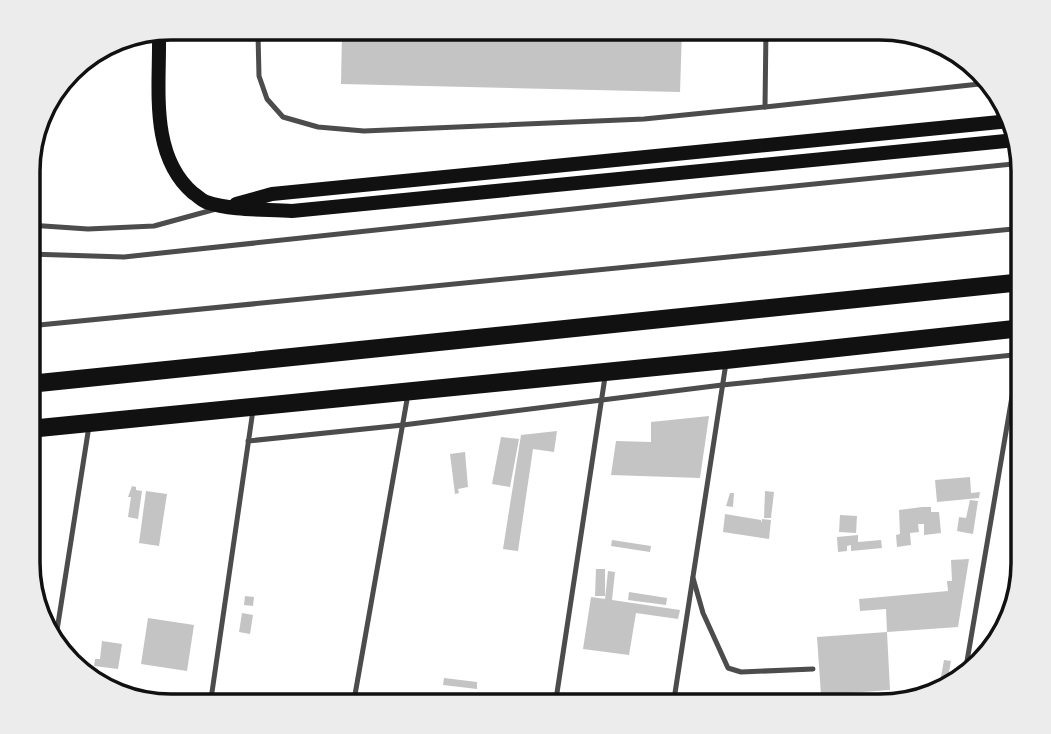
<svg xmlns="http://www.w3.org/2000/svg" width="1051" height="734" font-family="'Archivo Narrow',sans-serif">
<rect width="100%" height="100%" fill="#fff"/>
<g fill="#c4c4c4">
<polygon points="889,28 916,39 851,37 851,29"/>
<polygon points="682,30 680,92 341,84 342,34"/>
<polygon points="709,416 700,478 611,475 616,441 651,442 651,422"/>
<polygon points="557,431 554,452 533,449 518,551 503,549 521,435"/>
<polygon points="501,437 519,439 510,487 492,484"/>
<polygon points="465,452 468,487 458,489 459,493 455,494 450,454"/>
<polygon points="970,477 971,493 980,492 979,498 937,502 935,480"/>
<polygon points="132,486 136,487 136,490 142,491 138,519 128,517 131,497 128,497"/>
<polygon points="146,491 167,494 159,546 139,543"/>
<polygon points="765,491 774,492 771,518 764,518"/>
<polygon points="730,493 734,493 733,507 726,506"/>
<polygon points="970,500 978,501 973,534 957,531 959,517 966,518"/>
<polygon points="922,507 931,507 931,512 939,512 941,533 924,535 924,524 918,524 919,532 910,533 911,545 897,547 896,535 900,534 899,510"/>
<polygon points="725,514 761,520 762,523 762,519 771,520 769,539 723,532"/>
<polygon points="840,515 857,516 856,533 839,532"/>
<polygon points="858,535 858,542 881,540 882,548 851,551 851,545 847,546 847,551 838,552 837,537"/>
<polygon points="612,540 651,546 650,552 611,546"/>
<polygon points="969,559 958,627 887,632 886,609 860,611 859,599 948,591 947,581 952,581 951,560"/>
<polygon points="596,569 605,569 605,596 595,596"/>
<polygon points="608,571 615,572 612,600 680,610 678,619 636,613 629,655 583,649 591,597 605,599"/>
<polygon points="629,592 667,598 666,605 628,600"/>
<polygon points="245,596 254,597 253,606 244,605"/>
<polygon points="242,613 253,615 250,634 239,632"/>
<polygon points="148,618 194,625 187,671 141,664"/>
<polygon points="887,632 890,690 821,695 817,637"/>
<polygon points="102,641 122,644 118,669 94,666 95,659 100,659"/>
<polygon points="944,660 951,661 947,683 940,682"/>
<polygon points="444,678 477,682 477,689 443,685"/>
<polygon points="135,692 156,694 154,703 134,695"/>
<polygon points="887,692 888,703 838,706 837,697"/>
<polygon points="496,699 538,704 538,706 495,706"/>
</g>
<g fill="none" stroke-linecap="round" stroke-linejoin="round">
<g stroke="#4c4c4c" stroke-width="5">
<polyline points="258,34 259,76 267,99 283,117 318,127 364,131 644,119 765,107 766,29"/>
<polyline points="765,107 989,83"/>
<polyline points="29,225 88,229 154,226 216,209"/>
<polyline points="29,254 124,257 694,196 1023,163"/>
<polyline points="29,326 1023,228"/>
<polyline points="248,441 403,425 722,385 1023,354"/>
<polyline points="693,578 703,613 728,668 741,672 813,669"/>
<polyline points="55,643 89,426"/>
<polyline points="965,673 1023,332"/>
<polyline points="210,706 253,410"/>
<polyline points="353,706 408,394"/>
<polyline points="555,706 605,377"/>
<polyline points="673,706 726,363"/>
</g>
<g stroke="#111" stroke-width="14">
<path d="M159 35C160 87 149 155 193 193 198 196 201 200 206 202 233 211 264 209 292 211L1016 140"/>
<polyline points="236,204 272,194 1010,121"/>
</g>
<g stroke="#111" stroke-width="18">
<polyline points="29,384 1023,282"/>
<polyline points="29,429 726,360 1023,328"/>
</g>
</g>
<path d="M0 0H1051V734H0ZM171 40H880A131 131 0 0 1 1011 171V563A131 131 0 0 1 880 694H171A131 131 0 0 1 40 563V171A131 131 0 0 1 171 40Z" fill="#ececec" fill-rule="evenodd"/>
<path fill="none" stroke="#111" stroke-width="3.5" d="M171 40H880A131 131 0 0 1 1011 171V563A131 131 0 0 1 880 694H171A131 131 0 0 1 40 563V171A131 131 0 0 1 171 40Z"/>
</svg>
